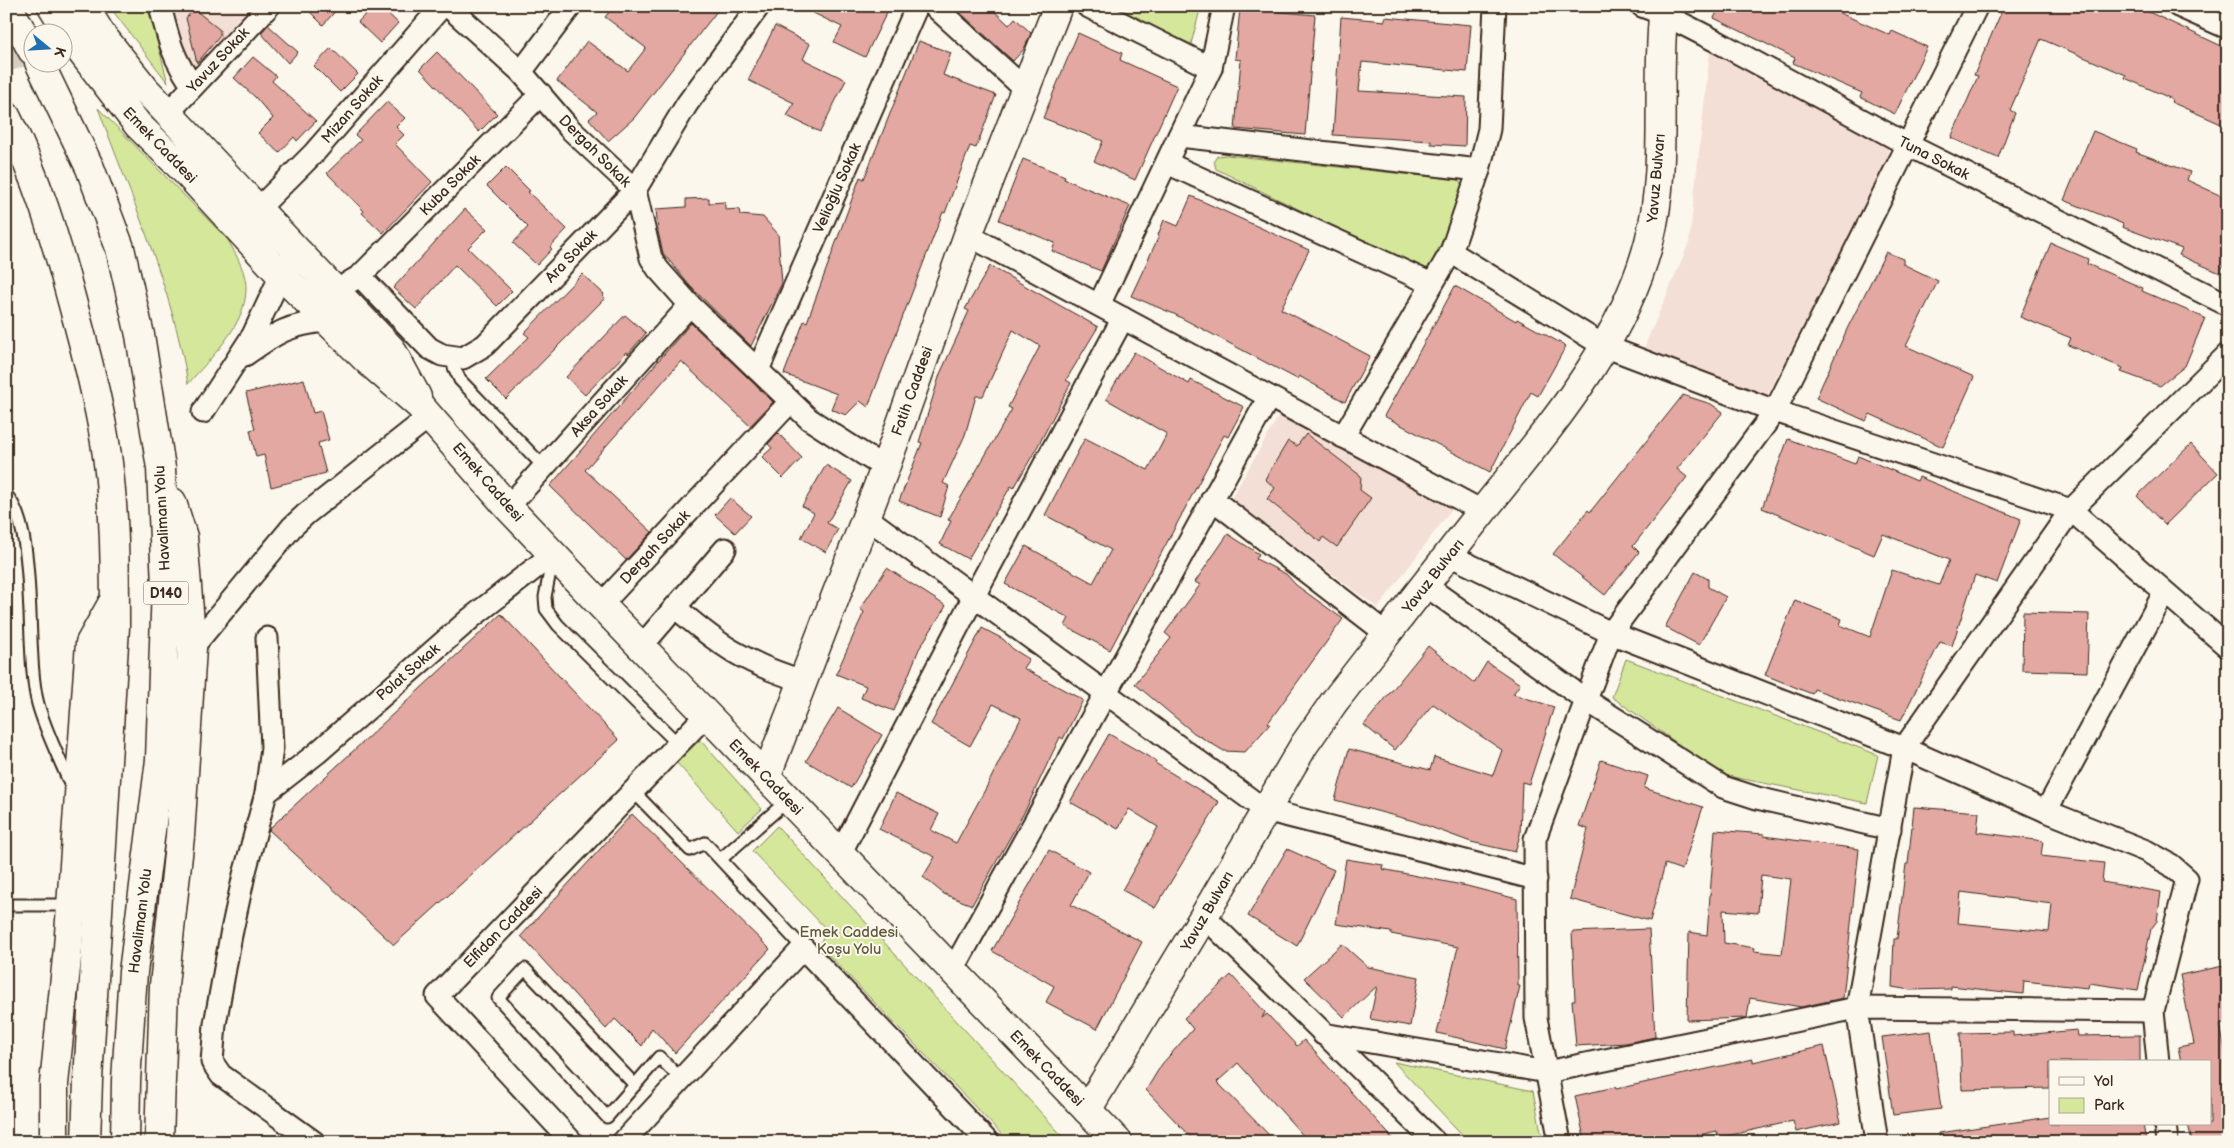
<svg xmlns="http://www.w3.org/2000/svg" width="2234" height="1148" font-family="'Balsamiq Sans',sans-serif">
<rect width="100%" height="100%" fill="#fbf7ec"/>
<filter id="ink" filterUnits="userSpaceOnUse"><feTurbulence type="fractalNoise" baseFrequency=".02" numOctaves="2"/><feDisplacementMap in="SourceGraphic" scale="10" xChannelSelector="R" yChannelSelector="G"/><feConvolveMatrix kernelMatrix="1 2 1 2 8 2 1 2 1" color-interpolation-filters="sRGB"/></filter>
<g filter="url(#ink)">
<g fill="#f4dfd6">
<polygon points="179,6 257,6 191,75 174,11"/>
<polygon points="1710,51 1887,146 1890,157 1767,396 1643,350 1689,243"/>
<polygon points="1281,412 1454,506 1378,608 1231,499"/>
</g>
<g fill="#d4e79b" stroke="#88885c">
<polygon points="109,6 148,6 168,83"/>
<polygon points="1107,6 1201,6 1191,44"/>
<path d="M98 108 228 240C236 255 247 273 246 290 245 327 210 358 188 384 173 290 131 197 98 108Z"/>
<polygon points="1227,155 1459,180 1466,193 1427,272 1216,169 1214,161 1217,156"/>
<polygon points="1626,659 1878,755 1867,803 1722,775 1612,697"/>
<polygon points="700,740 762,809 738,831 676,762"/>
<polygon points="777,826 1068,1142 1009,1142 819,945 827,930 752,851"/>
<polygon points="1394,1062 1533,1091 1543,1142 1469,1142"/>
</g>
<g fill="#e2a8a1" stroke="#3b2a1e" fill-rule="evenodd">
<polygon points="304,6 340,6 323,25"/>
<polygon points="373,6 380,6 398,23 380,43 358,22"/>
<polygon points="614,6 721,6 634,118 608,141 589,119 597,112 557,81 587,41 628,71 646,48 605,17"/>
<polygon points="799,6 890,6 865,57 834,42 842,27"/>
<polygon points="953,6 989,6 1009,25 1015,18 1031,33 1024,49 1013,61"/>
<polygon points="1720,6 1824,6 1890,35 1892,31 1927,47 1895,114 1860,97 1862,93 1793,63 1795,58 1714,18"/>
<polygon points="2004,6 2136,6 2228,49 2228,127 2171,102 2172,99 2125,78 2126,75 2041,39 2010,110 2015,113 1998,158 1951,138 1978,76 1974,75"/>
<polygon points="1240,8 1315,15 1305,135 1235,129 1241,60 1235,59"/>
<polygon points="194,9 220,30 220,36 197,63 186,18"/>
<polygon points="1341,17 1385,21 1385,17 1471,25 1467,72 1362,62 1359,91 1466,97 1465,146 1431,144 1431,141 1333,135"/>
<polygon points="268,25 298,52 288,63 261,33"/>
<polygon points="775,26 810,44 803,59 846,80 820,132 787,116 794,103 748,80"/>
<polygon points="1078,33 1122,53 1120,60 1177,86 1135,180 1094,161 1103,141 1043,118"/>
<polygon points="919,41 951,53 943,75 996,95 976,148 970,146 945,213 943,212 868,407 860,401 846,415 831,409 837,394 784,374 804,321 807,322 860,177 864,179"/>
<polygon points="331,48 358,74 340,92 314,66"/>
<polygon points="437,52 497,114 479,132 420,69"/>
<polygon points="253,57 276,76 272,81 316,121 297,141 294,137 279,153 258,133 273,118 255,97 234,78"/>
<polygon points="387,102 405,118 396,127 404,135 395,144 432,182 383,233 362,213 364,211 327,173 361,140 355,135"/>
<polygon points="2093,131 2137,149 2136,152 2190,172 2187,180 2228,199 2228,256 2220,273 2179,255 2182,249 2122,227 2123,224 2064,200"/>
<polygon points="1023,159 1065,176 1064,179 1130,206 1101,271 1052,251 1055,243 999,220"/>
<polygon points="506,167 530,191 528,192 567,229 550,247 552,249 537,265 513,243 528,227 487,186"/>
<polygon points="1191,196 1309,250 1281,309 1370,356 1345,402 1299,376 1297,379 1174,314 1131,296 1159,236 1158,235 1164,220 1178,226"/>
<polygon points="709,198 709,203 725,202 725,210 739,209 740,215 763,217 778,234 782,283 751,346 690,286 663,253 658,232 656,209 686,207 686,199"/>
<polygon points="465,209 487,229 468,248 512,291 497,306 455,265 416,309 393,288"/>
<polygon points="2051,243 2088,259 2087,264 2143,288 2142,291 2205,318 2185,366 2160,386 2121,372 2123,368 2068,345 2071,338 2020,317"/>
<polygon points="1886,252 1903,259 1903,264 1938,281 1906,346 1974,377 1943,447 1870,414 1866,421 1816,398 1848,327"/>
<polygon points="990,266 1098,327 1066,380 1071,383 1040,442 1014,488 1011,486 968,559 940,544 951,521 948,520 1012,409 1008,407 1040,346 1013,330 983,396 976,396 965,435 943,483 949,486 940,517 899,501 922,443 919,442 940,374 969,311 965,309"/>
<polygon points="582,274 604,294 603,296 605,298 506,399 486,379 529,337 524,333"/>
<polygon points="1455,286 1516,321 1517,319 1566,346 1538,396 1531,392 1490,472 1384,416"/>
<polygon points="625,315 646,333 628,354 627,352 585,395 566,377"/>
<polygon points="691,323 773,402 750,426 681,361 585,470 652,532 626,560 550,486"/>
<polygon points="1134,352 1189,384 1191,380 1244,407 1228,437 1224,435 1110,650 1065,626 1069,618 1005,584 1026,546 1093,583 1111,550 1045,515 1085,438 1148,470 1167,434 1106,399"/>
<polygon points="304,379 313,413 321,411 329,440 318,443 326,473 271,487 264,455 256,457 250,430 255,429 246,393"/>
<polygon points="1683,395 1711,404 1723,412 1677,469 1687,477 1633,546 1639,552 1605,595 1553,554 1588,510 1590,512"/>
<polygon points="778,433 802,458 783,478 762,457 772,448 768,444"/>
<polygon points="1306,434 1361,476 1360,490 1371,498 1337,547 1323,537 1320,542 1267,499 1275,488 1265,479 1288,441 1297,446"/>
<polygon points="1788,439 1855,464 1858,456 1917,481 1919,477 2021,519 1997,583 1975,575 1952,646 1940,642 1901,720 1814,689 1812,694 1765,675 1795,600 1842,619 1840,625 1870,637 1892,570 1939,585 1949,560 1883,534 1874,555 1762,508"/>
<polygon points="2191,444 2218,473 2165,525 2137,496"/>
<polygon points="826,465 852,481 827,523 838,529 826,552 801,538 814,513 802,506"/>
<polygon points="730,498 751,516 735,533 715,515"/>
<polygon points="1228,534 1259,554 1256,559 1286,574 1296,585 1343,619 1268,723 1270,724 1245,752 1224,751 1194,733 1135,684 1171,638 1165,633 1200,585 1195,582"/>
<polygon points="887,568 946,606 919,649 894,711 861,698 866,686 836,674 864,612 860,609"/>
<polygon points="1695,572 1708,579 1708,587 1726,597 1699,645 1665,627"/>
<polygon points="2023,612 2089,614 2087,672 2022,670"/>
<polygon points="501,614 619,740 394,945 269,830 270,828"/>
<polygon points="982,628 1003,639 1013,649 1029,659 1023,668 1083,700 1063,739 1060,737 1026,809 972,905 944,894 923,877 935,857 879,829 896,793 939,814 931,830 956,843 986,788 1021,718 993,704 970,746 931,724"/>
<polygon points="1428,646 1474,683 1487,662 1520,684 1513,694 1554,707 1529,784 1522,782 1520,835 1515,852 1471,842 1414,821 1335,800 1349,749 1430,770 1434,757 1493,775 1502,750 1433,704 1395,750 1364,725"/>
<polygon points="838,708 882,735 851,788 806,761"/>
<polygon points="1109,734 1156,761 1155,763 1219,802 1155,908 1122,890 1158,827 1129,809 1118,829 1070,802"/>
<polygon points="1601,760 1648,776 1644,788 1703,807 1682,870 1665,864 1650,921 1570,899 1588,829 1579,826"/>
<path d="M1914 807 1979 812 1977 832 2043 841 2041 856 2104 863 2102 882 2161 892 2157 921 2151 929 2138 990 2089 983 2088 988 2024 981 2023 994 1951 986V989L1910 990 1892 987 1894 939H1897L1906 864H1908ZM1961 892 2052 904 2049 932 1958 923Z"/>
<polygon points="632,814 770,949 675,1053 652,1028 642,1046 615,1019 606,1029 521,936"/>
<path d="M1715 830 1764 834V836L1859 849 1843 998 1801 1007 1750 998 1747 1018 1687 1020 1689 932 1707 935ZM1761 875 1791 879 1782 954 1754 951 1755 948 1724 943 1723 910 1758 913Z"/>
<polygon points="1287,849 1334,870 1297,946 1248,916"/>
<polygon points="1049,850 1089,872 1071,905 1142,942 1097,1029 1046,1002 1054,986 992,951"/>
<polygon points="1346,859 1383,865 1382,869 1467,886 1517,899 1518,986 1520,986 1505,1049 1437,1033 1458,947 1391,934 1391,932 1336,924"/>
<polygon points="1649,929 1655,1037 1626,1043 1576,1046 1572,1000 1575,1000 1572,932"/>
<polygon points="1342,944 1368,967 1419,977 1410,1026 1370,1019 1377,986 1344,1017 1304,978"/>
<polygon points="2228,965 2228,1023 2220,1024 2228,1067 2228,1139 2213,1142 2192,1142 2188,1124 2210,1124 2210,1062 2181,1062 2178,1047 2194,1044 2180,975"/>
<polygon points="1231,975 1265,1012 1262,1018 1267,1014 1297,1046 1304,1040 1396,1142 1309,1142 1238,1063 1217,1082 1276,1142 1195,1142 1146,1090 1162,1064 1193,1029 1184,1018"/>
<polygon points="2077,1030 2078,1036 2140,1035 2140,1062 2050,1062 2050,1088 1962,1090 1960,1033 2013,1032 2013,1036"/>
<polygon points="1931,1031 1941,1109 1893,1115 1882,1037"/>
<polygon points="1824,1046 1841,1122 1796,1132 1793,1121 1718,1138 1717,1131 1667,1142 1585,1142 1575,1096 1615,1087 1616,1089 1753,1059 1753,1062"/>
<polygon points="2050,1117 2050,1124 2143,1124 2146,1142 1940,1142 1939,1133"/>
</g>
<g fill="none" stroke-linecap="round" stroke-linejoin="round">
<polyline stroke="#d5cec3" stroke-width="28" stroke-dasharray="28 14" stroke-linecap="butt" points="6,58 32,49"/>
<g stroke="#3b2a1e" stroke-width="15">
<g id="service">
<polyline points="452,357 454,367 460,380 544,467"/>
<path d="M6 495C39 528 24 653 38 704 46 733 61 761 72 789"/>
<polyline points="553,556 545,597 546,609 558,625 678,744"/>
<polyline points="633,791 690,850 705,843 803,948"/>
<polyline points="721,859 788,800"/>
<polyline points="6,905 71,905"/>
<polyline points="635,1085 607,1117 498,998 525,969 635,1085 659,1057 681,1079"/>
</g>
</g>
<g stroke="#3b2a1e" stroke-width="25">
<g id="minor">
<path d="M160 6C168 38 173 60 193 86"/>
<polyline points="448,6 521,72 570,129 635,190 651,258 658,269 690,305 809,419 885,468"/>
<polyline points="934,6 1026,90"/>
<polyline points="1087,6 1211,68"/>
<polyline points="1642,6 1663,14 1718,42 1908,145 2228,305"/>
<polyline points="2178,6 2228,28"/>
<polyline points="521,72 571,6"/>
<polyline points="168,113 269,6"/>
<polyline points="1179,136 1479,170"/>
<polyline points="1167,163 1432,284"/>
<polyline points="258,209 314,153 442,6"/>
<polyline points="968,235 1482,511"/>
<polyline points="1451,252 1604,346 1775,411 2071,510 2228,647"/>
<polyline points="360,276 429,348 442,355 463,358 485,345 635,190 687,104 759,6"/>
<polyline points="348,283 360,276 541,94"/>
<polyline points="1099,305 1211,68 1224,6"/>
<path d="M245 355C276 333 289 324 327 321"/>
<polyline points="758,370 917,6"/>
<polyline points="203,412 253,335 281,275"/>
<polyline points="1343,437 1451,252 1479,170 1489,129 1495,6"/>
<polyline points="1212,499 1387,634"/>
<polyline points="508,507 690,305"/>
<polyline points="866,517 1265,810 1536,879"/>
<polyline points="1449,555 1611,633 1904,748 2046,811 2146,851 2171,865 2187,879 2153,1011 2158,1062"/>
<polyline points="1425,585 1586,700 1723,787 1757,798 1890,829"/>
<polyline points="601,605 790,402"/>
<path d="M675 607C718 645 747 664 803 681"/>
<polyline points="267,638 272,748 266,793 244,875 231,935 215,1024 212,1062 221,1075 314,1142"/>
<polyline points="641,647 725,549"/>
<polyline points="192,648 292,527 306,514 430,416"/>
<polyline points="266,793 317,753 471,618 553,554"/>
<polyline points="2046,811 2164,593"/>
<polyline points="840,854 974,596 1123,318"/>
<polyline points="1204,916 1435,1142"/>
<polyline points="953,970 1269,397"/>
<polyline points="1323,1034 1547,1072 1857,1008 2153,1011"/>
<polyline points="2165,1124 2167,1142"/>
<polyline points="572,1142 437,996 706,715"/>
<polyline points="623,1142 803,948 988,1142"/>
<polyline points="1560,1142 1536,1018 1535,839 1586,700 1611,633 1775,411 1977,6"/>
<polyline points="1877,1142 1857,1008 1904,748 2071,510 2228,354"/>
</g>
</g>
<g stroke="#3b2a1e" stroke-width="31">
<g id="tertiary">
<polyline points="300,254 391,349 417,397"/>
<polyline points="281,275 368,361 420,406 508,507 601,605 1118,1142"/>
<polyline points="766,777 885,468 968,235 1058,6"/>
<path d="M1087 1110 1204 916 1304 745 1334 702C1383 639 1432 575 1482 512 1547 430 1622 346 1649 242 1669 165 1655 84 1664 6"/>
</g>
</g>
<g stroke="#3b2a1e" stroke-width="31">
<polyline id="secondary" points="52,6 80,50 138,125 188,174 281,275 300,254 145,89 101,34 84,6"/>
</g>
<g stroke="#3b2a1e" stroke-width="31">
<g id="trunk">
<polyline points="8,6 32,50"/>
<polyline points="39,62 90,168 120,248 140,335 161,468 166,586 160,760 133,972 126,1081 125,1142"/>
<path d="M6 116C36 175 55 237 72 301 85 348 97 394 105 442 115 503 115 566 115 627L88 1080 86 1142"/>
<polyline points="54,1142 54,1084 68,948 90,643 113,602"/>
<polyline points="159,1142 164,985 180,836 192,648 183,537 172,502"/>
</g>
</g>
<use href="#service" stroke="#fbf7ec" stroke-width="11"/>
<use href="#minor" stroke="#fbf7ec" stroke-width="21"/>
<use href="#tertiary" stroke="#fbf7ec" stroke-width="28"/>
<use href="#secondary" stroke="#fbf7ec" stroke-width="28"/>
<use href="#trunk" stroke="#fbf7ec" stroke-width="28"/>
</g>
</g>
<g text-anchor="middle" stroke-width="4" stroke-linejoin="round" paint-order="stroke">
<rect fill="#fbf7ec" stroke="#75685c" stroke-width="1" x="143.5" y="581.5" width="45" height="23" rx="4"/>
<g font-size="14" font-weight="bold" fill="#3b2a1e">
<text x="166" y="598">D140</text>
</g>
<g font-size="15" fill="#3b2a1e" stroke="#fbf7ec">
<text transform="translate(218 60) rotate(-47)" y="5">Yavuz Sokak</text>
<text transform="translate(352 109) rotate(-49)" y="5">Mizan Sokak</text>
<text transform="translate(160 145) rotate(46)" y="5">Emek Caddesi</text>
<text transform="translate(595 151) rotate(45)" y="5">Dergah Sokak</text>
<text transform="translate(1934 158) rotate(27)" y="5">Tuna Sokak</text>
<text transform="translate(1656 178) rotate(-85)" y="5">Yavuz Bulvarı</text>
<text transform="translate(450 185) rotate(-45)" y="5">Kuba Sokak</text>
<text transform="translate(837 188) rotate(-66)" y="5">Velioğlu Sokak</text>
<text transform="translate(571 256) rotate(-46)" y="5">Ara Sokak</text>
<text transform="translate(912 391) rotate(-70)" y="5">Fatih Caddesi</text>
<text transform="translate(599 406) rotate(-48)" y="5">Aksa Sokak</text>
<text transform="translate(488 482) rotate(49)" y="5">Emek Caddesi</text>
<text transform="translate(162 518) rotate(-93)" y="5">Havalimanı Yolu</text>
<text transform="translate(655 547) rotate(-47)" y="5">Dergah Sokak</text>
<text transform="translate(1433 576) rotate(-52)" y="5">Yavuz Bulvarı</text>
<text transform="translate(408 672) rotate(-41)" y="5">Polat Sokak</text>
<text transform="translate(766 777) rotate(46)" y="5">Emek Caddesi</text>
<text transform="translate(1207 911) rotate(-60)" y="5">Yavuz Bulvarı</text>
<text transform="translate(140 921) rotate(-83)" y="5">Havalimanı Yolu</text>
<text transform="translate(503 927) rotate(-46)" y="5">Elfidan Caddesi</text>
<text transform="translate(1047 1068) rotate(46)" y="5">Emek Caddesi</text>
</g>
<g font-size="15" fill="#61593d" stroke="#fbf7ec">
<text x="849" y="937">Emek Caddesi<tspan x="849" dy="17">Koşu Yolu</tspan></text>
</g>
</g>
<rect width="2234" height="1148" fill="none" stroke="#fbf7ec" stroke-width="25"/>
<rect x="12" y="12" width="2209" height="1123" fill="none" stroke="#3b2a1e" stroke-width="2" filter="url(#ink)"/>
<rect x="2049" y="1060" width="162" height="65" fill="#fbf7ec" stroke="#aea59a"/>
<rect x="2059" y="1077" width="25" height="8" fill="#fbf7ec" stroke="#aea59a"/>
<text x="2094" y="1086" font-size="15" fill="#3b2a1e">Yol</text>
<rect x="2059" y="1098" width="25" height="15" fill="#d4e79b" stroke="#aea59a"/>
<text x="2094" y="1110" font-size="15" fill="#3b2a1e">Park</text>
<g transform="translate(48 48) rotate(108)"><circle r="24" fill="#fbf7ec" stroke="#aea59a"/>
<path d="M0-4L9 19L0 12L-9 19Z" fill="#1f6fb2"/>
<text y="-8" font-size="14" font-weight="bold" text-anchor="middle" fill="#3b2a1e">K</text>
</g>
</svg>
